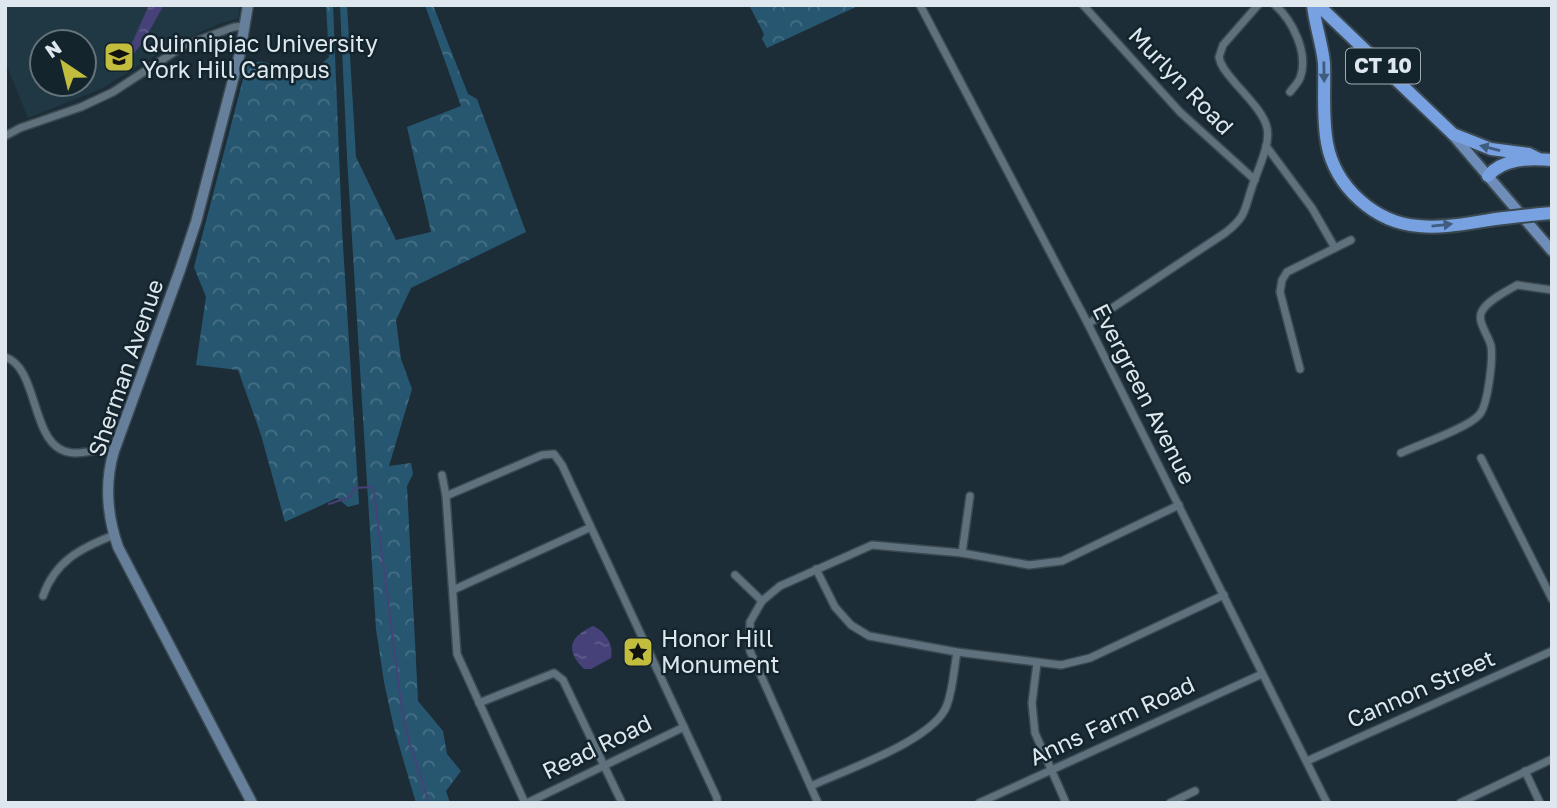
<svg xmlns="http://www.w3.org/2000/svg" width="1557" height="808" font-family="'Golos Text',sans-serif">
<defs>
<pattern id="forest-crowns" width="20" height="18" patternUnits="userSpaceOnUse" patternTransform="scale(1.75)"><rect width="20" height="18" fill="#275770"/><path d="M2 6a3 3 0 1 1 6 0M12 15a3 3 0 1 1 6 0" fill="none" stroke="#466f85"/></pattern>
<pattern id="water-ripples" width="26" height="14" patternUnits="userSpaceOnUse" patternTransform="scale(1.75)"><rect width="26" height="14" fill="#464279"/><path d="M2 4q2-2 4 0t4 0M15 11q2-2 4 0t4 0" fill="none" stroke="#605d8c"/></pattern>
</defs>
<rect width="100%" height="100%" fill="#1d2d37"/>
<path fill="#203844" fill-rule="evenodd" d="M5 5H240L238 19 218 24 170 46 101 89 28 118 5 61ZM42 42H84V84H42Z"/>
<polygon fill="#275770" points="340,5 347,5 356,157 347,157"/>
<g fill="url(#forest-crowns)">
<path d="M326 5H333L342 229 359 504 348 507 337 498 285 522 261 435 238 370 196 365 206 297 194 267 247 64C253 64 258 61 264 62 284 68 277 81 305 79L329 57Z"/>
<polygon points="425,5 433,5 468,94 477,99 526,232 411,288 396,320 401,359 412,389 389,466 411,463 413,474 407,486 418,701 443,731 447,754 461,771 446,791 450,803 416,803 394,728 384,682 376,629 347,157 356,157 396,240 431,232 407,127 461,106"/>
<polygon points="749,5 860,5 767,48 762,39 764,34"/>
</g>
<g fill="url(#water-ripples)">
<polygon points="149,5 164,5 143,42 131,57 127,58 127,54"/>
<path d="M593 626C605 631 614 645 611 658L591 669H584C565 650 569 637 593 626Z"/>
</g>
<g fill="none" stroke-linecap="round" stroke-linejoin="round">
<polyline stroke="#464279" stroke-width="2" points="329,504 350,497 354,488 372,487 374,492 401,703 409,742 429,803"/>
<g stroke="#3a4850" stroke-width="10">
<g id="street">
<polyline points="920,5 1088,324 1327,803"/>
<polyline points="1083,5 1180,112 1255,180"/>
<path d="M1275 5C1293 21 1309 54 1300 78 1298 83 1293 88 1290 92"/>
<polyline points="5,136 20,128 81,107 113,92 185,45 234,27 244,26"/>
<polyline points="1266,146 1312,208 1335,248"/>
<path d="M1088 324 1225 233C1248 215 1244 209 1253 184 1274 129 1276 128 1236 84 1229 75 1221 68 1219 57L1223 45 1258 5"/>
<path d="M5 357C36 366 32 434 60 449 77 459 97 446 114 451"/>
<polyline points="1300,369 1280,292 1282,280 1287,272 1351,240"/>
<path d="M1401 453C1418 445 1468 428 1479 415 1488 406 1493 359 1491 346 1489 336 1476 321 1482 311 1488 300 1507 291 1517 285L1552 290"/>
<polyline points="1481,458 1552,599"/>
<polyline points="442,475 446,496 457,654 525,803"/>
<polyline points="446,496 542,455 554,454 562,465 717,798 717,803"/>
<polyline points="962,553 970,496"/>
<polyline points="816,569 835,607 851,625 869,636 957,652 1061,665 1090,658 1224,595"/>
<polyline points="735,575 762,601"/>
<polyline points="453,590 589,528"/>
<path d="M43 596C55 561 81 548 114 535"/>
<polyline points="1037,663 1032,703 1035,733 1066,803"/>
<polyline points="479,703 554,673 563,680 622,803"/>
<polyline points="1307,761 1552,651"/>
<polyline points="1525,771 1540,803"/>
<path d="M811 786C845 770 935 740 947 705 953 689 954 669 957 652"/>
<polyline points="527,803 684,727"/>
<polyline points="818,803 750,651 750,622 762,601 780,586 872,545 962,553 1029,565 1062,561 1179,505"/>
<polyline points="979,803 1262,674"/>
<polyline points="1170,803 1195,791"/>
<polyline points="1460,803 1552,759"/>
</g>
</g>
<g stroke="#3a4850" stroke-width="13">
<path id="secondary" d="M248 5 240 53 196 222 180 270 114 451C104 484 107 515 118 547L252 803"/>
</g>
<g stroke="#3a4850" stroke-width="14">
<polyline id="primary" points="1452,134 1552,251"/>
</g>
<g stroke="#3a4850" stroke-width="16">
<g id="highway">
<path d="M1313 5C1315 25 1322 43 1324 63 1325 89 1322 116 1327 143 1335 187 1375 223 1419 226 1447 229 1477 221 1504 218"/>
<polyline points="1318,5 1453,134 1491,149 1529,154 1537,158"/>
<path d="M1488 176C1503 158 1530 158 1552 160"/>
<polyline points="1540,214 1552,213"/>
</g>
</g>
<use href="#street" stroke="#5e717c" stroke-width="7"/>
<use href="#secondary" stroke="#667f9a" stroke-width="10"/>
<use href="#primary" stroke="#6e8eb9" stroke-width="10"/>
<use href="#highway" stroke="#78a1e1" stroke-width="12"/>
<g stroke="#3a4850" stroke-width="16" stroke-linecap="butt">
<polyline id="highway-bridge" points="1504,218 1540,214"/>
</g>
<use href="#highway-bridge" stroke="#78a1e1" stroke-width="12"/>
</g>
<defs><path id="oneway-solid" d="M-6-.8H1V-3.2L6.5 0L1 3.2V.8H-6Z" transform="scale(1.75)"/></defs>
<g fill="#405c7e">
<use href="#oneway-solid" transform="translate(1324 72) rotate(89)"/>
<use href="#oneway-solid" transform="translate(1490 148) rotate(-166)"/>
<use href="#oneway-solid" transform="translate(1442 225) rotate(-6)"/>
</g>
<defs>
<g id="university-square" transform="scale(1.575)"><rect x="-9" y="-9" width="18" height="18" rx="4" fill="#c3bd3e" stroke="#13242d"/><path d="M0-5L7-2L0 1L-7-2ZM-4 1L0 2.5L4 1V4Q0 6-4 4Z" fill="#111"/></g>
<g id="sight-square" transform="scale(1.575)"><rect x="-9" y="-9" width="18" height="18" rx="4" fill="#c3bd3e" stroke="#13242d"/><path d="M0-6L1.8-2.2L6-1.7L2.9 1.2L3.7 5.4L0 3.3L-3.7 5.4L-2.9 1.2L-6-1.7L-1.8-2.2Z" fill="#111"/></g>
</defs>
<g fill-rule="evenodd">
<use href="#university-square" x="119" y="57"/>
<use href="#sight-square" x="638" y="652"/>
</g>
<g text-anchor="middle" stroke-width="5" stroke-linejoin="round" paint-order="stroke">
<rect fill="#13242d" stroke="#a0acb3" stroke-width="2" x="1346" y="48.5" width="74" height="35" rx="5"/>
<g font-size="21" font-weight="bold" fill="#dde7ed">
<text x="1383" y="73">CT 10</text>
</g>
<g font-size="23" fill="#dde7ed" stroke="#13242d" text-anchor="start">
<text x="142" y="52">Quinnipiac University<tspan x="142" dy="26">York Hill Campus</tspan></text>
<text x="661" y="647">Honor Hill<tspan x="661" dy="26">Monument</tspan></text>
</g>
<g font-size="23" fill="#dde7ed" stroke="#13242d">
<text transform="translate(1181 81) rotate(46)" y="8">Murlyn Road</text>
<text transform="translate(126 368) rotate(-71)" y="8">Sherman Avenue</text>
<text transform="translate(1144 394) rotate(63)" y="8">Evergreen Avenue</text>
<text transform="translate(1421 689) rotate(-24)" y="8">Cannon Street</text>
<text transform="translate(1112 721) rotate(-25)" y="8">Anns Farm Road</text>
<text transform="translate(597 747) rotate(-26)" y="8">Read Road</text>
</g>
</g>
<rect width="1557" height="808" fill="none" stroke="#dde7ed" stroke-width="14"/>
<g transform="translate(63 63) rotate(325)"><circle r="33" fill="#13242d" stroke="#64727a" stroke-width="2"/>
<path d="M0-5L12 26L0 18L-12 26Z" fill="#c3bd3e"/>
<text y="-10" font-size="19" font-weight="bold" text-anchor="middle" fill="#dde7ed">N</text>
</g>
</svg>
